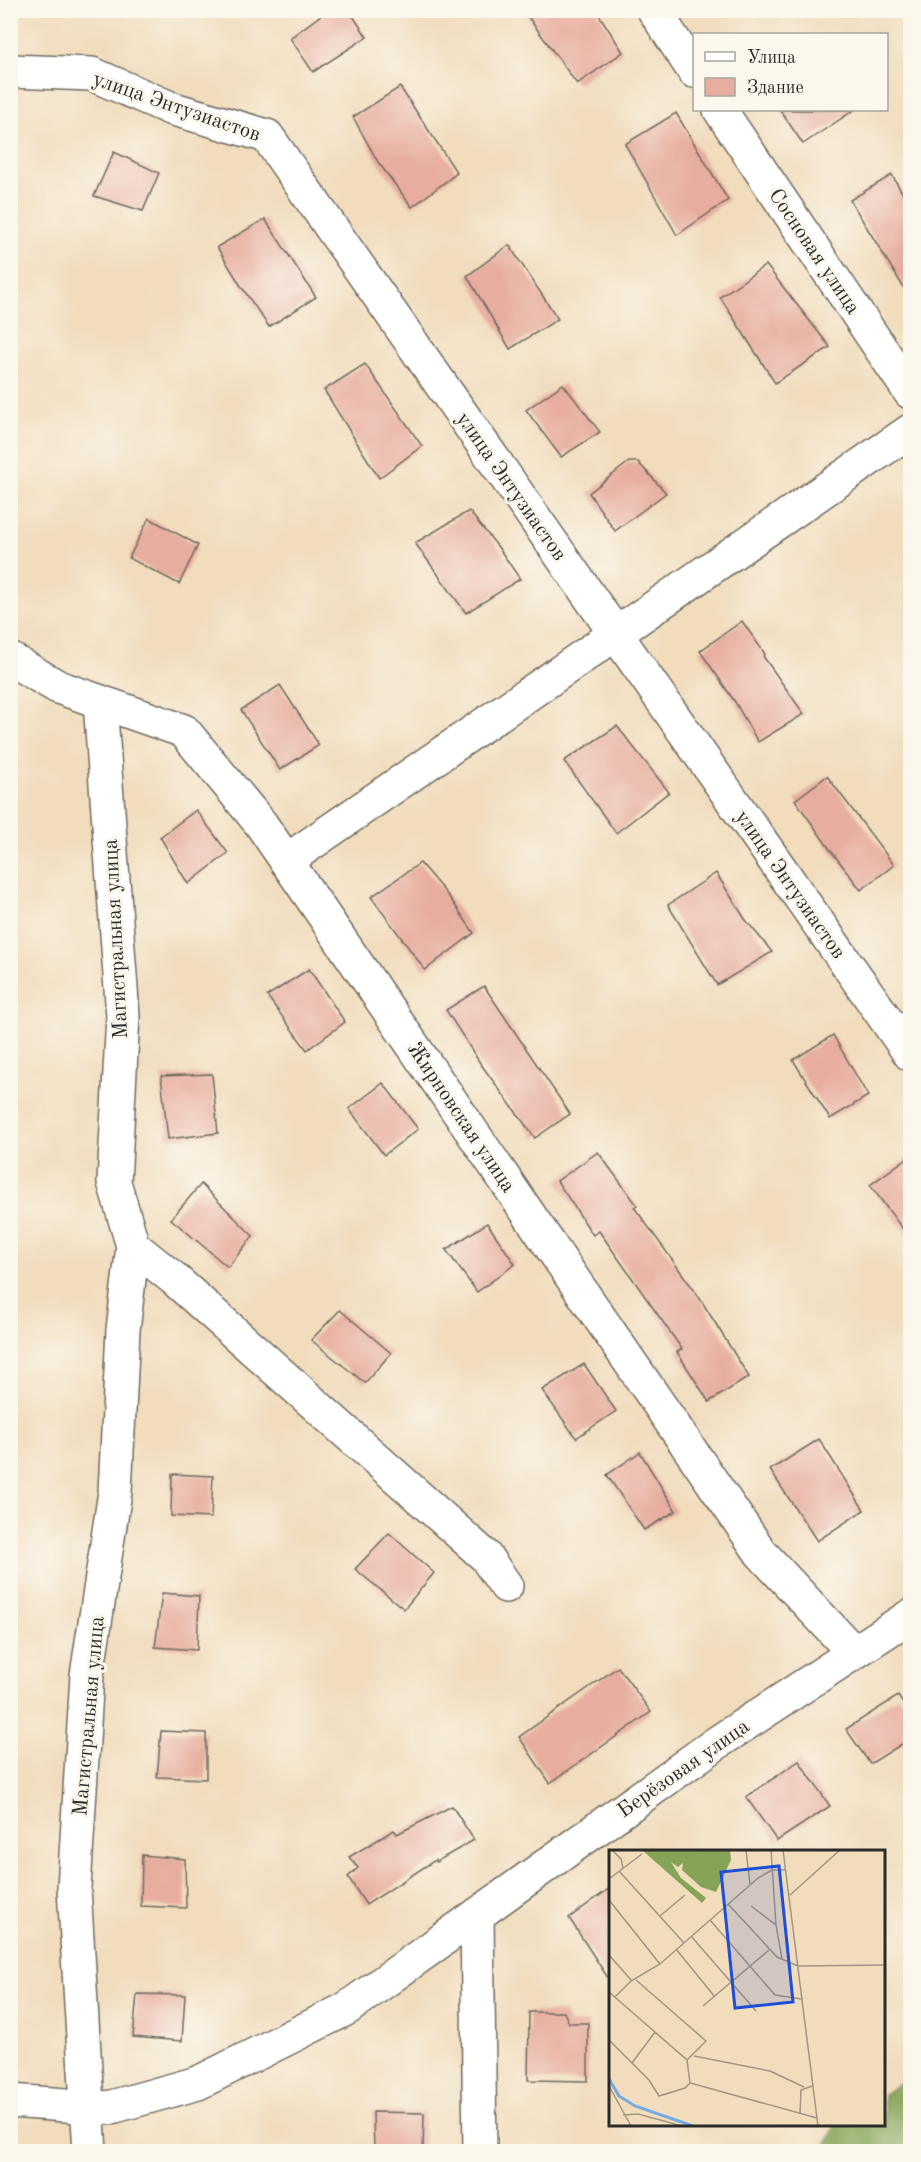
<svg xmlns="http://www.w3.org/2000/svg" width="921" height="2162" font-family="'Old Standard TT',serif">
<rect width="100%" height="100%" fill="#fbf7ec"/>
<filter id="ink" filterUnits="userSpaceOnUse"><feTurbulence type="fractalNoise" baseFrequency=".0167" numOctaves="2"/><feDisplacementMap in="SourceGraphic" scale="12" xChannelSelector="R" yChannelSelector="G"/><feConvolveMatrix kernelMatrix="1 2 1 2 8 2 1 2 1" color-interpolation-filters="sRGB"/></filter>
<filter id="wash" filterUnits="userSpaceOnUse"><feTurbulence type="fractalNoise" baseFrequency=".008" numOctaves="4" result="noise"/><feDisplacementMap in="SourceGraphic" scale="24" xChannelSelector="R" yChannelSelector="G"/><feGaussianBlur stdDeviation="1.35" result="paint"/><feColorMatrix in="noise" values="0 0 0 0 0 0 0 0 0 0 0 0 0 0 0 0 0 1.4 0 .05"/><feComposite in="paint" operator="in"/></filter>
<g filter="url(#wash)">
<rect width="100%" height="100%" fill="#f1dcbc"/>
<polygon fill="#86a458" stroke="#586842" stroke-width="1.5" points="910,2076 910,2151 823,2151 836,2125 884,2124 884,2094"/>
<g id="blocks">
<g fill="#e7ae9f">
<polygon points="328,10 349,10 367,37 313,72 290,38"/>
<polygon points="523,10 596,10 623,52 577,84"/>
<polygon points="400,87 457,173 412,207 378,162 353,117"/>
<polygon points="780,110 854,110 803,144"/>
<polygon points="676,113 728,200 677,235 625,144"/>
<polygon points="114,152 159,173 143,211 94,196"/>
<polygon points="892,175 910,206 910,298 850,200"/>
<polygon points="265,219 316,297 269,327 241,286 217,247"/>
<polygon points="509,245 558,319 510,349 467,276"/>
<polygon points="766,265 830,347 775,383 720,297"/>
<polygon points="365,364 422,446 379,478 324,390"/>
<polygon points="563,384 600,432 561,457 526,410"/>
<polygon points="629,462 638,462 666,493 615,531 589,493"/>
<polygon points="469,511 498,547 520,579 466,613 415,543"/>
<polygon points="149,518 198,545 179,584 129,558"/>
<polygon points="742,621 765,654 763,656 804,714 758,742 735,702 700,651"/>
<polygon points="280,685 319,745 280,770 241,710"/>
<polygon points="617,726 669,792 616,833 564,761"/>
<polygon points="827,776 894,865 861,890 829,848 795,800"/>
<polygon points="196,810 228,853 188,884 160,837"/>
<polygon points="420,863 450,898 474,933 425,970 371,897"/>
<polygon points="716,873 745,919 772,952 717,985 668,905"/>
<polygon points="309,969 345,1022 307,1050 267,996"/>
<polygon points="484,986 570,1114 535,1138 480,1063 446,1010"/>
<polygon points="833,1035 868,1096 830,1119 793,1060"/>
<polygon points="212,1074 218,1133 168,1139 161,1076"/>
<polygon points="383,1083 418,1129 384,1155 349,1109"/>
<polygon points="598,1152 637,1205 634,1207 699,1297 749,1377 709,1402 677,1352 682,1349 599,1231 593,1235 557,1181"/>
<polygon points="910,1156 910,1239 870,1185"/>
<polygon points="201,1184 253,1236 228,1267 171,1219"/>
<polygon points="487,1223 515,1264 477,1292 446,1250"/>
<polygon points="340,1310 391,1353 365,1383 311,1340"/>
<polygon points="584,1364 616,1411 576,1438 542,1390"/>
<polygon points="819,1439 864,1510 817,1541 770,1470"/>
<polygon points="640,1452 676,1511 644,1530 607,1475"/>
<polygon points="172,1474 213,1476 211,1518 171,1516"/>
<polygon points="389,1533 434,1573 404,1609 355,1569"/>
<polygon points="162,1593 199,1596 197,1650 155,1647"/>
<polygon points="618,1667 651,1712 550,1783 519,1737"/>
<polygon points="898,1696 910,1714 910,1739 870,1764 846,1729"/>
<polygon points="161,1731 206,1733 206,1779 157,1777"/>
<polygon points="799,1761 830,1806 777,1841 746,1797"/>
<polygon points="452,1806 474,1840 436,1862 435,1860 366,1905 348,1877 358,1868 349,1857 394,1830 397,1834"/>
<polygon points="142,1855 185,1859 186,1908 141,1906"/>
<polygon points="610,1888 610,1981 569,1918"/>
<polygon points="137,1994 185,1995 182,2041 133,2037"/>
<polygon points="529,2012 564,2012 569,2023 588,2023 588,2081 528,2080"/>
<polygon points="373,2112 424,2113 423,2151 374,2151"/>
</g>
</g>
</g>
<g filter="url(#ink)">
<use href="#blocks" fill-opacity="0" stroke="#70695e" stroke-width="1.5"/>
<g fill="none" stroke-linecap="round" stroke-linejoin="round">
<g stroke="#70695e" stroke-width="36">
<g id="street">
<polyline points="654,10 694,71"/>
<polyline points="10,71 92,74 170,108 267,136 910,1054"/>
<polyline points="720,110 910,392"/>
<polyline points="10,659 58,687 184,731 261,824 761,1553 854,1653"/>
<polyline points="100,702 123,1016 114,1182 133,1246 173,1278 485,1556 506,1586"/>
<polyline points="286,861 910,431"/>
<polyline points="477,1915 480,2152"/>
<polyline points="10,2101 108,2108 198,2083 346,2009 718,1742 910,1616"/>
<polyline points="90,2152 74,1888 87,1675 115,1492 123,1330 133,1246"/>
</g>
</g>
<use href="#street" stroke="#fff" stroke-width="33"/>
</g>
</g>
<g text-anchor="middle" stroke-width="6" stroke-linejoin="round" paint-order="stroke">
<g font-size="21" fill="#2b2b2b" stroke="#fbf7ec">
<text transform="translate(177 106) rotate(19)" y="7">улица Энтузиастов</text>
<text transform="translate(815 251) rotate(56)" y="7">Сосновая улица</text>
<text transform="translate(512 486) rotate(55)" y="7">улица Энтузиастов</text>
<text transform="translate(791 884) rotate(55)" y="7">улица Энтузиастов</text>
<text transform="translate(115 939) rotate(-93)" y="7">Магистральная улица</text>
<text transform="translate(462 1117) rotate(56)" y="7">Жирновская улица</text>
<text transform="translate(88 1716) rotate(-85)" y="7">Магистральная улица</text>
<text transform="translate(683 1768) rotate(-35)" y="7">Берёзовая улица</text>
</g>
</g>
<g transform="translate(609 1850)">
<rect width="276" height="276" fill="#f1dcbc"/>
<path d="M33 0H121L122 10 107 42 92 37 73 20 74 13 69 17 62 12 72 28 97 48 93 53Z" fill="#86a458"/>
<path fill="none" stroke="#75aae3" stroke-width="3" d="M0 229 10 246 26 256 84 276"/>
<path fill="none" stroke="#a29582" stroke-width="1.5" d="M3 0 12 9 14 18M137 0 141 34M162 0 167 75M174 0 209 276M10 21 75 93M0 29 33 4M181 45 231 0M0 50 51 114M119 54 168 107 189 116 276 115M142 56 167 75 173 109M51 66 76 45M101 70 166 145 192 149M82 86 147 161M67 99 106 147M0 105 23 131M27 130 97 191 78 210M0 142 78 210 81 233 208 268M6 147 22 131 51 114 149 28 163 20H177M94 156 160 100M0 190 40 230 50 246 76 238 81 233M85 206 161 221 195 237M23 213 46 182M0 236 22 276M191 263 192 240 203 236M14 265 29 264 73 276"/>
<path fill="#1d4ed8" fill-opacity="0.15" stroke="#1d4ed8" stroke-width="3" d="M170 16 184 152 126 158 112 22Z"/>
<rect width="276" height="276" fill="none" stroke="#2b2b2b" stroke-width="3"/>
</g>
<rect width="921" height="2162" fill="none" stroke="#fbf7ec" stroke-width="36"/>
<rect x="693" y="33" width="195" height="78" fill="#fbf7ec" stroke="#a8a59f" stroke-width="1.5"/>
<rect x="705" y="52" width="30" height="9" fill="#ffffff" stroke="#a8a59f" stroke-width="1.5"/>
<text x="747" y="63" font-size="18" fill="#2b2b2b">Улица</text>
<rect x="705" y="78" width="30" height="18" fill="#e7ae9f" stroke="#a8a59f" stroke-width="1.5"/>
<text x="747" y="93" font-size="18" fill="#2b2b2b">Здание</text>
</svg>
